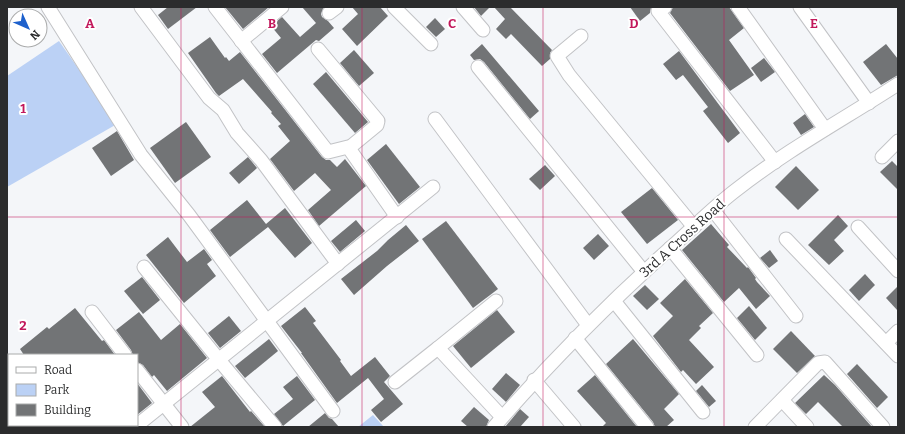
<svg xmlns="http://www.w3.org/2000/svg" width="905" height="434" font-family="Bitter,serif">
<rect width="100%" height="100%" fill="#f4f6f9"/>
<g fill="#bbd1f5">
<polygon points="59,41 117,124 7,187 7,76"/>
<polygon points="373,415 384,427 358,427"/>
</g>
<g fill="#727476">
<polygon points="168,7 197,7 168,29 158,15"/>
<polygon points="225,7 269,7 243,29"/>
<polygon points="302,7 324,7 321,14 322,17 328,21 334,28 319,41 316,40 277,73 262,54 281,38 271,26 282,17 300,37 316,23"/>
<polygon points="352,7 380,7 388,16 357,46 342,29 358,14"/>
<polygon points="474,7 490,7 481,16"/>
<polygon points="494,7 510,7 552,50 550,53 550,59 542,66 511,34 506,39 496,29 505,19"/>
<polygon points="630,7 651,7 650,13 640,21"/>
<polygon points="673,7 729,7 744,28 729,40 754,75 730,91 670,13"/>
<polygon points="435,18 445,29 436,37 426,27"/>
<polygon points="210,37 225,58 226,57 229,61 240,52 322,157 326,160 330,160 337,167 345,159 366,186 319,226 308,210 331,190 315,173 294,191 270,159 290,141 278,126 281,124 271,113 272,112 243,79 219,96 216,93 188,53"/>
<polygon points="482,44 539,111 530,119 484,62 480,59 474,60 470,55"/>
<polygon points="886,44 898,59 898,75 881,85 863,62"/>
<polygon points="354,50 374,73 359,86 340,63"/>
<polygon points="679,51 740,133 728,143 703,111 708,107 683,75 676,80 663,64"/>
<polygon points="764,58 775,72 761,82 751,68"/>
<polygon points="326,72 368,122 355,133 313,84"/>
<polygon points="805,114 814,127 801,135 793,123"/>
<polygon points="186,122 211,157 175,183 150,148"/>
<polygon points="117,131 134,160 111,176 92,148"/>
<polygon points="386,144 420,187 399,204 367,160"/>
<polygon points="248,157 257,168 239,184 229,173"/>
<polygon points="892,161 898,167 898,190 880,172"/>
<polygon points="545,165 555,176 540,190 529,179"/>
<polygon points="796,166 819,190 798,210 775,187"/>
<polygon points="652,188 678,220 647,244 621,212"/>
<polygon points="247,200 266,224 285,208 312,243 295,258 268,227 230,257 210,230"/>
<polygon points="838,215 848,226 834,240 844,251 829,265 808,245"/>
<polygon points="356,220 365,231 340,252 331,241"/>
<polygon points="446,221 498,289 473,308 422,239"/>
<polygon points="711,224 729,245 727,247 747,268 748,267 756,278 755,279 757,282 770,296 756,309 739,288 724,302 682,250"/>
<polygon points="406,225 419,241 387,266 354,295 341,279 377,251 388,240"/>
<polygon points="598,234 609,246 594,260 583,248"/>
<polygon points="168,237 187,262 204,249 212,260 207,264 216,276 184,303 146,255"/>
<polygon points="770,250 778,261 769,268 760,258"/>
<polygon points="865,274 875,285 859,301 849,290"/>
<polygon points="142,277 160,300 143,314 124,291"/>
<polygon points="685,279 713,313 699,326 701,328 689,340 714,367 696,384 683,370 681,372 653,336 673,316 660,303"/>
<polygon points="645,285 659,299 647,310 633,296"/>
<polygon points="898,286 898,311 886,298"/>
<polygon points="749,306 767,328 755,340 737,318"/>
<polygon points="305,307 316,321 313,323 341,360 340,361 351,376 375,357 390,376 384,382 403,404 381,422 371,410 384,399 368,378 337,403 301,353 302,353 281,326"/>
<polygon points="75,308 102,341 104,340 115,355 24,355 20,349 47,327 49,329"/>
<polygon points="497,310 515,332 471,368 453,346"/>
<polygon points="139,312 161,340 180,324 207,358 167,391 154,375 152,377 143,365 137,362 137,355 133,355 131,350 116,330"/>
<polygon points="229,316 241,331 220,348 208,333"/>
<polygon points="791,331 815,356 797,373 773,349"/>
<polygon points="269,339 278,351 245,378 235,366"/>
<polygon points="633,339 679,394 664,409 674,420 666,427 655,427 653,422 606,364"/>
<polygon points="857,364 888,397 877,408 847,374"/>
<polygon points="506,373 520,385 506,402 492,389"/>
<polygon points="595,375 637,427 602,427 606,423 577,391"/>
<polygon points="824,375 835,385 872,427 843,427 818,402 806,414 795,403"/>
<polygon points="222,376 250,412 251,411 265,427 190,427 215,407 202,392"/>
<polygon points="297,376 315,400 283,426 274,414 293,399 283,387"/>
<polygon points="137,383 152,403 137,415"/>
<polygon points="702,385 716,401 709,407 696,391"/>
<polygon points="474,407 489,420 486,427 468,427 461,421"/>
<polygon points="520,409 529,417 520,427 505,427"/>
<polygon points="325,413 329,418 332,419 339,427 308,427"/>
</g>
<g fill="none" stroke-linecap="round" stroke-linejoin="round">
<g stroke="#c2c3c6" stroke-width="15">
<g id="street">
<polyline points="48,7 141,155 189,215 333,411"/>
<polyline points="141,7 209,98 223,110 237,133 261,160 338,264"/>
<polyline points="215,7 328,152 348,147 397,217"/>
<polyline points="394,7 431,44"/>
<polyline points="463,7 483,30"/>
<polyline points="665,7 658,11 775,162"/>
<polyline points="738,7 825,129"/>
<polyline points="800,7 869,103"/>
<polyline points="329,13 337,7"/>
<polyline points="581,36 557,56 569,75 694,227"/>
<polyline points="241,41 282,7"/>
<polyline points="318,49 378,121 377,125 349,148"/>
<polyline points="478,67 644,272"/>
<polyline points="435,119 588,325"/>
<polyline points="882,157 898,141"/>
<polyline points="713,210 796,316"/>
<polyline points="858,227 898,271"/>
<polyline points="786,239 898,356"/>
<polyline points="670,248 757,355"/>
<polyline points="144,267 219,360 275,427"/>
<polyline points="496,301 438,348 502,417"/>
<polyline points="614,301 703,412"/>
<polyline points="92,312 125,355"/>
<polyline points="575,338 647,427"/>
<polyline points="886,343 898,331"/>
<polyline points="137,370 182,427"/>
<polyline points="534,380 574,427"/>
<polyline points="395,382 438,348"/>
<polyline points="782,400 807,427"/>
<polyline points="71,425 72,427"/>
<polyline points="135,427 433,187"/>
<path d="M494 427C551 361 612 300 677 242 696 225 715 206 736 190 787 150 844 119 898 84"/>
<polyline points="755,427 818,363 825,362 883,427"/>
</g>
</g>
<use href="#street" stroke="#fff" stroke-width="13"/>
</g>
<path fill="none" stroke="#c2185b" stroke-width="1" stroke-opacity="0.55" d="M181 7V427M362 7V427M543 7V427M724 7V427M7 217H898"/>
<g text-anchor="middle" stroke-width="4" stroke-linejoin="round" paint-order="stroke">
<g font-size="14" fill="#2b2c2d" stroke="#fff">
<text transform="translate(682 238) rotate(-42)" y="5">3rd A Cross Road</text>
</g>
</g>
<g font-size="13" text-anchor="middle" font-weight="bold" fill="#c2185b" stroke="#fff" stroke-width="4" stroke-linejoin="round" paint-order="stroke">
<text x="90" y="28">A</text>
<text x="272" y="28">B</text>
<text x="452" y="28">C</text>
<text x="634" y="28">D</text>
<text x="814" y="28">E</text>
<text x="23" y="113">1</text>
<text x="23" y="330">2</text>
</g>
<rect width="905" height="434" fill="none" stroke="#2b2c2d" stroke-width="16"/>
<rect x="8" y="354" width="130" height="72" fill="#ffffff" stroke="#aaabab"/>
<rect x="16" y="367" width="20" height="6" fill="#ffffff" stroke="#aaabab"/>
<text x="44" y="374" font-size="12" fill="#2b2c2d">Road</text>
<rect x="16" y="384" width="20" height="12" fill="#bbd1f5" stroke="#aaabab"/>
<text x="44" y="394" font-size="12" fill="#2b2c2d">Park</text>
<rect x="16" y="404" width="20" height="12" fill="#727476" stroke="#aaabab"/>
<text x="44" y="414" font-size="12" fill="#2b2c2d">Building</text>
<g transform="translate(28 28) rotate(135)"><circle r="19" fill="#ffffff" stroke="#aaabab"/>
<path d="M0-3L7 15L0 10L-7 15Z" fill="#1d60cc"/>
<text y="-6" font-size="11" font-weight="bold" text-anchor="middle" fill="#2b2c2d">N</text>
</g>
</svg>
